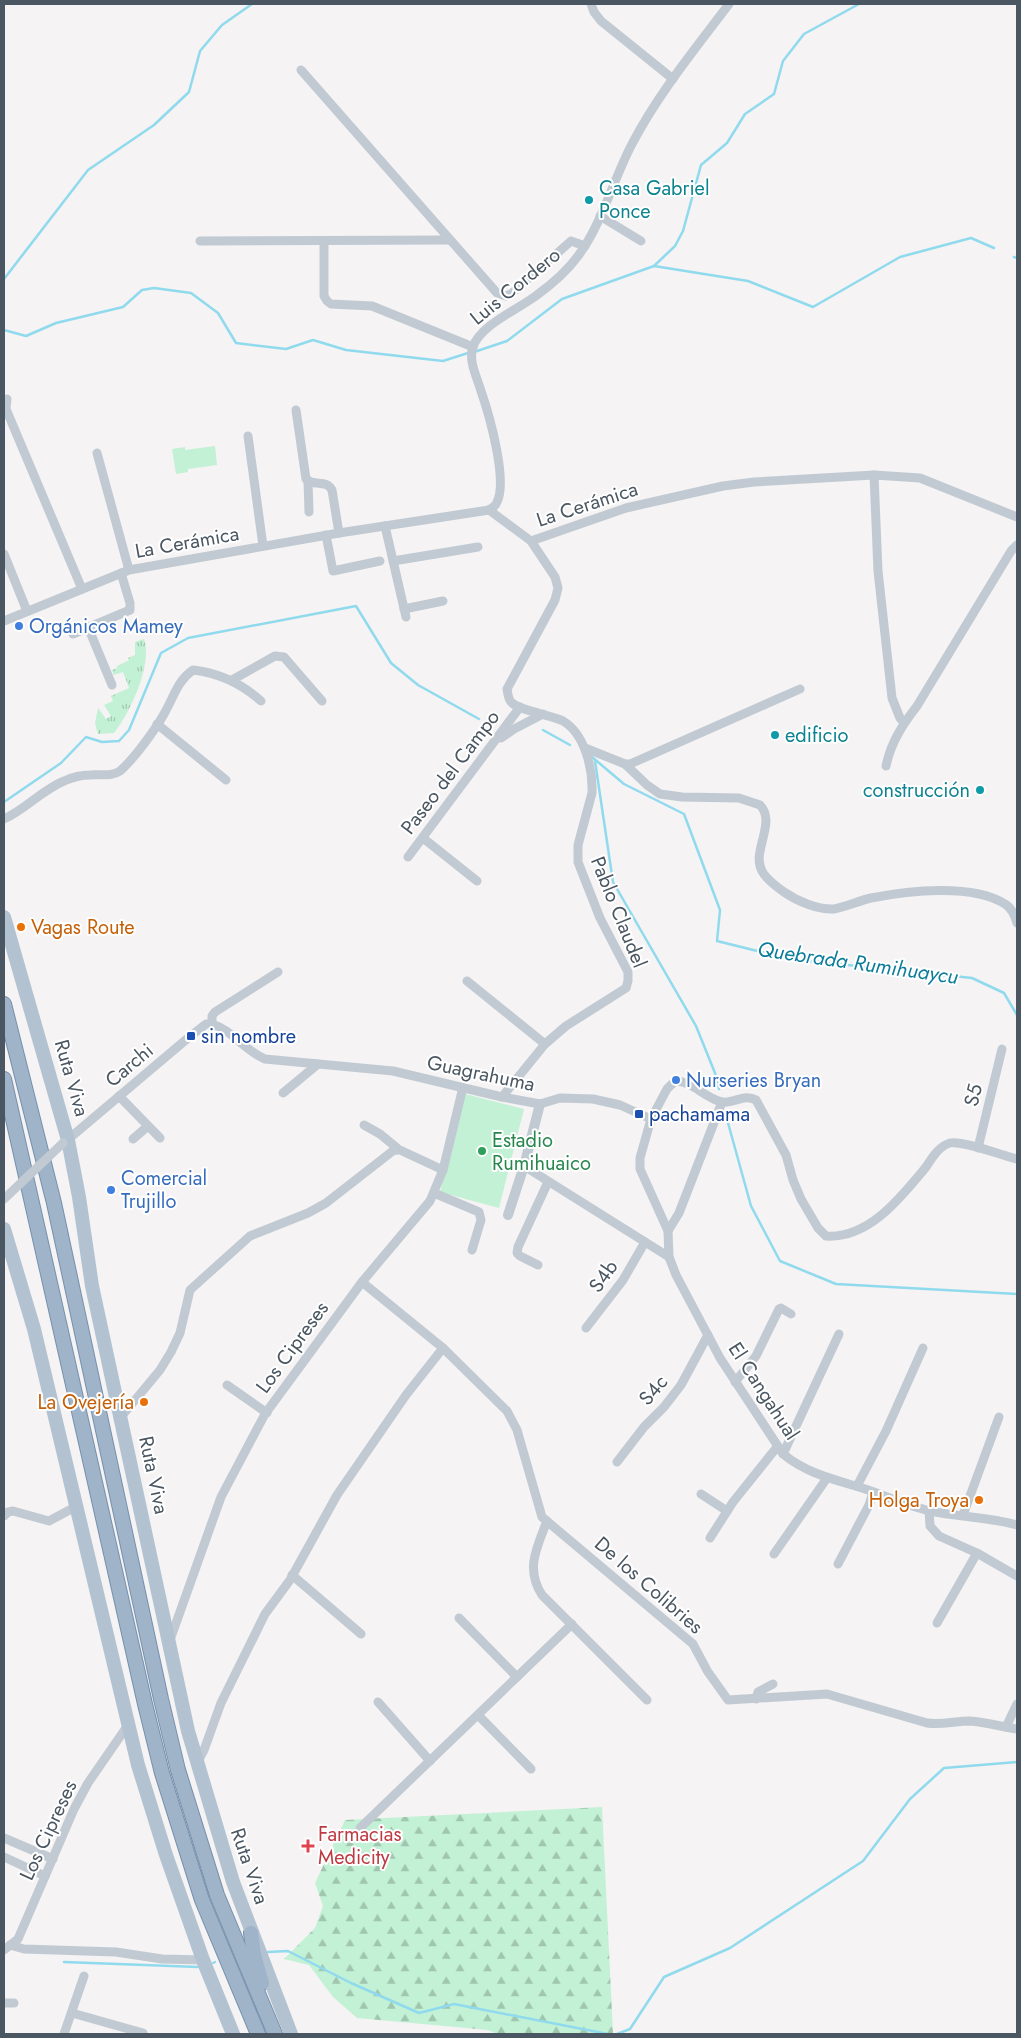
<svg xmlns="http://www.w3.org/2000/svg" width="1021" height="2038" font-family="Jost,sans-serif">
<defs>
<pattern id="grass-tufts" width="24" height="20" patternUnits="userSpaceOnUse" patternTransform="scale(1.25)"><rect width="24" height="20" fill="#c3f1d5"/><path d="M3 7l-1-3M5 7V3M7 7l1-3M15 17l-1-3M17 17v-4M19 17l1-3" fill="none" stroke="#a0c6b0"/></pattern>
<pattern id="forest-firs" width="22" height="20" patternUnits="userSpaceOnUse" patternTransform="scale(1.25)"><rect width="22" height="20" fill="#c3f1d5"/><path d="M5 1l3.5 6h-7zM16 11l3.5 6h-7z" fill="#a0c6b0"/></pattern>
</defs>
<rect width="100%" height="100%" fill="#f5f3f3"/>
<path fill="url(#grass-tufts)" d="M144 639C153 664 130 713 114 733L98 734 95 723 98 708 106 719 111 716 104 705 113 701 111 696 129 688 123 672 114 675 112 670 117 668V666L129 660 128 658 135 655V642Z"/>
<polygon fill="url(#forest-firs)" points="602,1807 613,2034 497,2034 488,2030 357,2018 333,1997 309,1965 284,1959 315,1928 323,1906 315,1883 345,1820"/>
<g fill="#c3f1d5">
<polygon points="215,446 217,465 188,469 188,472 176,474 172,449 185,447 185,450"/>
<polygon points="465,1094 524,1109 499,1208 440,1192"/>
</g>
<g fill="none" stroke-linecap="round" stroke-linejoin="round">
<g stroke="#90daee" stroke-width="2.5">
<polyline points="1014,257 1017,258"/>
<polyline points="654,266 748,281 813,307 900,257 971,238 994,248"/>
<polyline points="4,279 88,170 154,125 189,92 200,51 222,25 252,4"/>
<polyline points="4,330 26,336 56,323 123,307 142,290 154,288 191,293 218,313 236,343 286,349 313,340 346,350 443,361 468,353"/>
<polyline points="474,352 507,341 562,299 654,266 675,246 683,231 701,165 727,143 745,114 774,94 783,61 804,34 859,4"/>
<polyline points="543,730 570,745"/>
<polyline points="592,757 624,784 684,814 720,910 717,941 790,959 972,978 1004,993 1017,1015"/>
<polyline points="595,761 613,882 696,1026 715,1073 719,1089"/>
<polyline points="4,802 61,763 86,737 102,742 119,741 129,730 161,653 188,638 356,606 391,663 418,685 479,719"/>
<polyline points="725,1112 751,1206 780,1261 836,1284 1017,1294"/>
<polyline points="268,1952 288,1951 351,1983 419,2013 454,2004 608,2034"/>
<polyline points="64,1962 198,1967"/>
<polyline points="213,1963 215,1962"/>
<polyline points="617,2034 630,2029 664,1977 730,1948 863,1861 910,1799 944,1768 1017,1762"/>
</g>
<g stroke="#7690ad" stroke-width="16">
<g id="trunk">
<polyline points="4,1004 54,1203 161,1699 178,1770 217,1895 275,2034"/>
<polyline points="4,1079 145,1704 162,1773 202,1900 258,2034"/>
<polyline points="251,1933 254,1955 262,1983"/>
</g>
</g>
<g stroke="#c1cad2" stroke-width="9">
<polyline points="591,4 594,12 601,21 673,79"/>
<polyline points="301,70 497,293 506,296 511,294 571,241 585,246"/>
<polyline points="600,216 641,241"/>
<polyline points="200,241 449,240"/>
<polyline points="324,242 324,296 327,301 331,304 372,306 473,347"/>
<polyline points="7,399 6,409 82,589"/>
<path d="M296 410 306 479C314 487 326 479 332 490L339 533"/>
<polyline points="248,436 263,546"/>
<polyline points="97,453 129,570"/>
<polyline points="874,475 878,571 892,698 900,718 904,723"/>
<polyline points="308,481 309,512"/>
<path d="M489 510C493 507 496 506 497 502 508 480 489 414 481 391 477 377 468 361 473 347 480 325 519 309 537 295 552 284 567 271 578 256 602 224 613 180 632 144 658 94 695 49 729 4"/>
<polyline points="385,526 406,617"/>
<polyline points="326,535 333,571 380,561"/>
<polyline points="531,541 626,508 723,486 754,482 874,475 920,478 1017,517"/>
<polyline points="4,554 27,611"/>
<polyline points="393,561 478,547"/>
<polyline points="404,609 443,601"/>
<path d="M4 621 129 570 339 533 489 510 531 541 555 577 558 588 555 600 507 689C508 694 508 700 512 703 519 709 533 711 541 714 548 716 557 718 563 721 585 734 593 769 592 793L578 845V862L600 918 628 972V981L626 988 566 1026 545 1044 502 1097"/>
<polyline points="88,627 112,685"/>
<polyline points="73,634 130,610 130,603 121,573"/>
<polyline points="232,680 275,656 284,657 322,701"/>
<polyline points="157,724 226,780"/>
<polyline points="501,738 514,729 543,714"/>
<polyline points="585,748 625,764 630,764 800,689"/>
<path d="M625 764 647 785 660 794 682 797 739 798 760 805C777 823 751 851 762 871 766 879 777 887 784 892 797 901 818 910 834 909 846 907 858 901 871 898 907 891 972 883 1005 904 1012 908 1015 916 1017 923"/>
<path d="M886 766C891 742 903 724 917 706L1011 551 1017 545"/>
<path d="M4 819C26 809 42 790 64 781 73 777 82 775 90 775 100 774 112 777 120 771 134 759 155 730 164 714 174 697 177 681 193 670 219 673 242 684 261 701"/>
<polyline points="423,838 477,881"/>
<polyline points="408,857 520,707"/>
<polyline points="467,981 545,1044"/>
<path d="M212 1024C232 1030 245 1051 265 1059L393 1071 502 1097 540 1104 560 1098 593 1099 620 1105 651 1119"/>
<polyline points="212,1024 212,1016 215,1012 278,972"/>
<polyline points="283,1093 318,1064"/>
<polyline points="119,1096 160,1138"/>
<polyline points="364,1125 380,1134 397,1148 396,1150"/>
<polyline points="133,1139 148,1126"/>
<polyline points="65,1142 188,1038 206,1024 212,1024"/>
<polyline points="978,1148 1002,1049"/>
<path d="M1017 1159C1004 1156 962 1140 950 1143 939 1146 932 1158 926 1167 901 1197 869 1239 826 1236L818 1228 801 1199 793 1180 786 1155 756 1100C744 1093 734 1104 722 1102 704 1098 693 1081 675 1081L667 1089 651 1119 640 1158V1169L668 1231 669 1257 676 1275 720 1358 783 1454C810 1476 839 1480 871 1491 890 1498 910 1506 930 1511 959 1517 988 1517 1017 1525"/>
<polyline points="524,1166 669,1257"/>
<polyline points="434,1193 479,1212 481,1220 472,1250"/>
<polyline points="668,1231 679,1213 722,1102"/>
<polyline points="538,1265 520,1256 517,1253 518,1247 548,1182"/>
<path d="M362 1282 443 1348 507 1411 517 1430 542 1517 693 1644 708 1672 728 1700 827 1694 927 1723C942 1725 956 1721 970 1721 986 1722 1002 1727 1017 1729"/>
<polyline points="586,1328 623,1280 645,1242"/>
<polyline points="735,1382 756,1356 779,1309 781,1308 791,1314"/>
<polyline points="227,1385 267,1413"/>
<polyline points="121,1417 160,1370 171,1352 180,1333 190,1290 250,1236 308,1213 326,1203 394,1150 400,1150 443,1170"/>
<polyline points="783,1454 839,1334"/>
<polyline points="617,1462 644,1427 664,1407 681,1385 708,1335"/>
<polyline points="857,1486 886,1431 923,1348"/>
<polyline points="701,1494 727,1511"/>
<polyline points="929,1510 930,1526 939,1536 977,1553 1017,1576"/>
<polyline points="963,1515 999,1417"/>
<polyline points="4,1516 8,1512 13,1511 49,1521 77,1506"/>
<path d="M547 1521C537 1547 525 1569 542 1595L647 1700"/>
<polyline points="710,1538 733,1502 777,1447"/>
<polyline points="774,1554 827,1478"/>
<polyline points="838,1564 869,1505 873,1492"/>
<polyline points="292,1575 361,1634"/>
<polyline points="459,1618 517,1677"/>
<polyline points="937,1623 977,1553"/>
<polyline points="170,1640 221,1497 265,1414 362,1282 430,1201 443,1170 463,1087"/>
<polyline points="756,1699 758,1692 773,1684"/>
<polyline points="378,1702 430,1761"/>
<polyline points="478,1715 531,1769"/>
<polyline points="1006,1727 1017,1704"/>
<polyline points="197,1763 204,1750 221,1703 265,1614 290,1580 337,1495 406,1395 443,1348"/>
<polyline points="360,1828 572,1624"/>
<polyline points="4,1838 53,1859"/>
<polyline points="4,1857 45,1876"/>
<polyline points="10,1945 24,1949 116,1952 162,1959 203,1960"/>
<polyline points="4,1950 18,1939 74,1809 88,1783 128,1725"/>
<polyline points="4,2003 14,2003"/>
<polyline points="72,2013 143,2033"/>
<polyline points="64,2034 84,1976"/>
</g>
<polyline stroke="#c1cad2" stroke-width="10" points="508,1215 524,1166 540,1104"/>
<g stroke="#b3c2d1" stroke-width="14">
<polyline points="4,917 68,1140 79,1197 92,1286 188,1731 233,1882 291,2034"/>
<polyline points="4,1229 34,1329 138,1765 166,1855 203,1960 233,2034"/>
</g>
<use href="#trunk" stroke="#9fb4c9" stroke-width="14"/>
<polyline stroke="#c1cad2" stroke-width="9" points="4,1199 63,1143"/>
</g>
<g fill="#0f9aa8" stroke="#fff" stroke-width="2">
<circle cx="589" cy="200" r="5"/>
<circle cx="775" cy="735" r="5"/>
<circle cx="980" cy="790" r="5"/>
</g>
<g fill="#3f7fe0" stroke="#fff" stroke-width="2">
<circle cx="19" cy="626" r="5"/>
<circle cx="676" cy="1080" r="5"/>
<circle cx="111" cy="1190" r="5"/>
</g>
<g fill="#e8710a" stroke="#fff" stroke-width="2">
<circle cx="21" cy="927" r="5"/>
<circle cx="144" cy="1402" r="5"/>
<circle cx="979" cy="1500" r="5"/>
</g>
<g fill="#1a4fb4" stroke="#fff" stroke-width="2">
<rect x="186" y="1031" width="10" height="10" rx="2.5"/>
<rect x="634" y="1109" width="10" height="10" rx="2.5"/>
</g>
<circle fill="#2e9e5b" stroke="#fff" stroke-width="2" cx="482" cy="1151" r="5"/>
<path fill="#e0444e" stroke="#fff" stroke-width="2" d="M305.5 1838.5h5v5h5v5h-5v5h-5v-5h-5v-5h5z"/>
<g text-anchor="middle" stroke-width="4" stroke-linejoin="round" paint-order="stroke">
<g font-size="20" fill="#0d838f" stroke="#fff" text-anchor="start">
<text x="599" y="195">Casa Gabriel<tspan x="599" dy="23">Ponce</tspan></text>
<text x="785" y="742">edificio</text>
<text x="970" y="797" text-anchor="end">construcción</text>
</g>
<g font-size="20" fill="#4a5661" stroke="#fff">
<text transform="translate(515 286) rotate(-39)" y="7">Luis Cordero</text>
<text transform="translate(587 504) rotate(-18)" y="7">La Cerámica</text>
<text transform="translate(187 542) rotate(-10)" y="7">La Cerámica</text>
<text transform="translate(450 772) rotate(-53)" y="7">Paseo del Campo</text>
<text transform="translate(619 912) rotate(68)" y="7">Pablo Claudel</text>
<text transform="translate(129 1065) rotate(-40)" y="7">Carchi</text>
<text transform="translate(481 1073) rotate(12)" y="7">Guagrahuma</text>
<text transform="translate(72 1078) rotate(74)" y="7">Ruta Viva</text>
<text transform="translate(973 1095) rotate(-77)" y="7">S5</text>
<text transform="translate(603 1276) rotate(-55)" y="7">S4b</text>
<text transform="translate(292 1347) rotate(-54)" y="7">Los Cipreses</text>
<text transform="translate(653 1390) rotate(-50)" y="7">S4c</text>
<text transform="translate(764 1391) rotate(57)" y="7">El Cangahual</text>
<text transform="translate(154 1475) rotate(78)" y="7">Ruta Viva</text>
<text transform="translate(649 1585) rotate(41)" y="7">De los Colibries</text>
<text transform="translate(48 1830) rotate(-65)" y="7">Los Cipreses</text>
<text transform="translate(250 1866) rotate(71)" y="7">Ruta Viva</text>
</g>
<g font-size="20" fill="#366cbe" stroke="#fff" text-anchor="start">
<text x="29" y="633">Orgánicos Mamey</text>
<text x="686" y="1087">Nurseries Bryan</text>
<text x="121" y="1185">Comercial<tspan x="121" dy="23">Trujillo</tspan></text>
</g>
<g font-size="20" fill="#c56008" stroke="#fff" text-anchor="end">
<text x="31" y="934" text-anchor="start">Vagas Route</text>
<text x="134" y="1409">La Ovejería</text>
<text x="969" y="1507">Holga Troya</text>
</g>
<g font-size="20" fill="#164399" stroke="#fff" text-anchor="start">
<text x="201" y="1043">sin nombre</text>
<text x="649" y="1121">pachamama</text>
</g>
<g font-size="20" fill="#27864d" stroke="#fff" text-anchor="start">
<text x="492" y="1147">Estadio<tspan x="492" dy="23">Rumihuaico</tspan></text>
</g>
<g font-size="20" fill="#be3a42" stroke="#fff" text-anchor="start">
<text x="318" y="1841">Farmacias<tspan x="318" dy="23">Medicity</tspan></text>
</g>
<g font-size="21" font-style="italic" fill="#0c7c9b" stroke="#fff">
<text transform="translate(858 963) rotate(8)" y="7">Quebrada Rumihuaycu</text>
</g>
</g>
<rect width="1021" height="2038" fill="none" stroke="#4a5661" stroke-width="10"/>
</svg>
